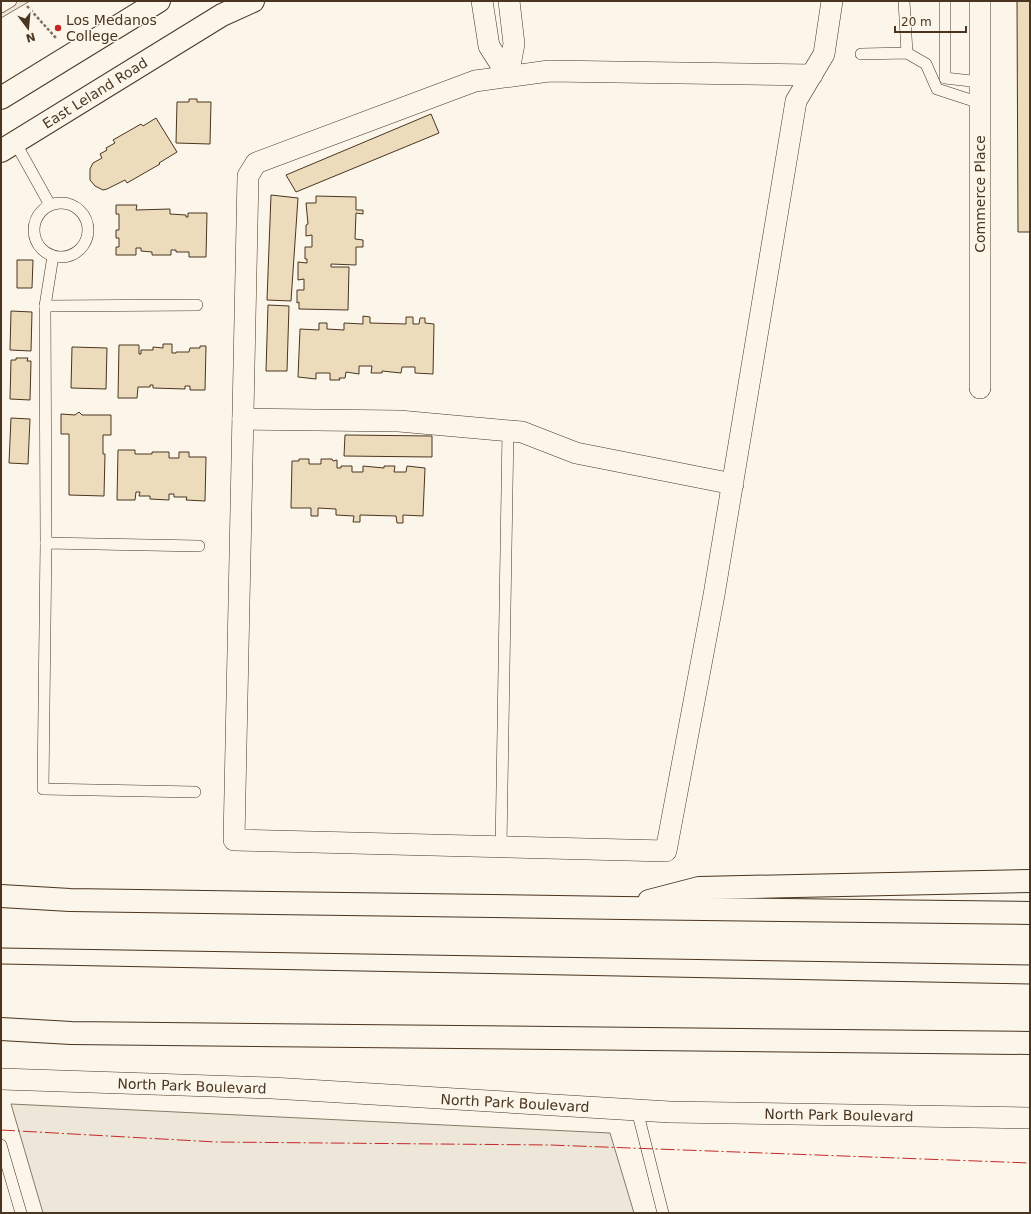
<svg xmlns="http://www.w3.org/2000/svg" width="1031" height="1214" font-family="'DejaVu Sans',sans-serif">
<rect width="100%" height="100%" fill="#fbf6e9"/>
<g fill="#ede7d9" stroke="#887966">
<polygon points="1,1 30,1 1,18"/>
<polygon points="11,1104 610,1133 634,1213 43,1213"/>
</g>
<g fill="#ecdcbc" stroke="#4a3520">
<polygon points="1017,1 1030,1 1030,232 1018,232"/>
<polygon points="189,99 197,99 197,102 211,102 210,144 176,143 177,102 189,102"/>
<polygon points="431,114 439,133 296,192 286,175"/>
<polygon points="156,118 177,152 159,163 160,164 127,183 125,180 107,189 103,190 95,186 90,180 90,169 93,163 102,158 100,154 107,150 106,148 115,143 113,140 141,124 143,126"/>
<polygon points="271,195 298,198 291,301 267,300"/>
<polygon points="316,196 356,197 356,210 363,210 363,214 356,213 355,239 363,240 363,247 356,247 356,265 331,264 331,267 349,267 348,310 299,309 299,302 297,303 297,290 304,290 304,279 298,280 298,262 307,263 307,259 305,259 305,247 312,247 312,235 306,236 306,225 308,224 306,203 316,203"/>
<polygon points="116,205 137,205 136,210 170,209 170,214 186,215 186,217 188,217 188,213 207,213 206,257 189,257 189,252 176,252 176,250 171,250 171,255 152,255 152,252 141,251 141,248 136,248 136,255 116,255 116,247 119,247 119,238 116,238 116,230 119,230 119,214 116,214"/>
<polygon points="17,260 33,260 32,288 17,288"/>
<polygon points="268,305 289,306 287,371 266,371"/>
<polygon points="11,311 32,312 31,351 10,350"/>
<polygon points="363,316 370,317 370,323 406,324 406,317 413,317 413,324 419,324 420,318 425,318 425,323 434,324 433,374 415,373 415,367 402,367 401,373 382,371 382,373 371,373 372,366 359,366 359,374 346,372 345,378 339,378 340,380 330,380 330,373 316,373 316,379 298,377 300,329 319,330 319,323 327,323 327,329 344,330 344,323 363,324"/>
<polygon points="163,344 172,344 172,353 176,353 176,352 189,352 190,348 200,348 200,346 206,346 205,390 190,390 190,386 185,386 185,389 153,388 153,385 150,385 150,387 138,387 137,398 118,398 119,345 139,345 139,354 141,354 141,350 153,350 153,347 163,348"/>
<polygon points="72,347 107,348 106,389 71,388"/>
<polygon points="16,358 28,358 27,361 31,361 30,400 10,399 11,360 16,360"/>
<polygon points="79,412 82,415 111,415 111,435 103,435 103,454 105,454 104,496 69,495 69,434 61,434 61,414 75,415"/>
<polygon points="11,418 30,419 28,464 9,463"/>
<polygon points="345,435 432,436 432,457 344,456"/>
<polygon points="118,450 135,450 135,454 152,454 152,452 169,452 169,458 179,458 179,452 189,452 189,457 206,457 205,501 186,500 187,497 174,497 174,494 169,494 169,500 150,499 150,496 139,496 140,492 136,492 135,500 117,500"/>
<polygon points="299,459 309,459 309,464 321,464 321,459 332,459 333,461 337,460 337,468 341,468 341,466 352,466 352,472 363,472 363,466 384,468 384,466 395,466 394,472 406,472 407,466 425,468 423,516 403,515 403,523 397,523 396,516 360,515 360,522 353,522 354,516 336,515 336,509 318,508 318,516 311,516 311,508 291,508 292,461 299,461"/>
</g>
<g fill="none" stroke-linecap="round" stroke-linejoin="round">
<g stroke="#4a3520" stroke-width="12">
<g id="lane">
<polyline points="904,1 907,53"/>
<polyline points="945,1 945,78 980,82"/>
<polyline points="1,7 11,1"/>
<polyline points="861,54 907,53 926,64 937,89 980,103"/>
<polyline points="15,142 50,205"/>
<circle cx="61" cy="230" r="27"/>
<polyline points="45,306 53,256"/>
<polyline points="46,543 45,306 197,305"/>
<polyline points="195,792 43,789 46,543 199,546"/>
<polyline points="501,847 508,430"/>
<polyline points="637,1110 663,1213"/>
<polyline points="1,1145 21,1213"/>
</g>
</g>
<g stroke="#4a3520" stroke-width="22">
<g id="street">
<polyline points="482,1 489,46 508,76 514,44 509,1"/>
<polyline points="980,1 980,388"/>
<polyline points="812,75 549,71 475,81 256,163 248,176 234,840 666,851 714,595 796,101 824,54 832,1"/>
<polyline points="243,419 399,421 522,432 576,453 733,484"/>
<polyline points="1,1079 272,1088 670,1112 1030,1118"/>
</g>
</g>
<g stroke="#4a3520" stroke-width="24">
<g id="secondary">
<polyline points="1,98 159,1"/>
<polyline points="1,151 222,15 253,1"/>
</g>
</g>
<g stroke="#4a3520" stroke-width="24">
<g id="highway">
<polyline points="1,896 70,900 623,908 1030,913"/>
<polyline points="649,901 699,888 1030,881"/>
<polyline points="1,1029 71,1033 1030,1043"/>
</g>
</g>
<polyline stroke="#7f6f5c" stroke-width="2.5" stroke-dasharray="3 2" stroke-linecap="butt" points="27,6 56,38"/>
<use href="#lane" stroke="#fbf6e9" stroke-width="11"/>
<use href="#street" stroke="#fbf6e9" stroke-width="21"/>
<use href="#secondary" stroke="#fbf6e9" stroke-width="22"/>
<use href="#highway" stroke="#fbf6e9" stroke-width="22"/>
<g stroke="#4a3520" stroke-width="1">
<polyline points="1,948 1030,965"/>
<polyline points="1,964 1030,984"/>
</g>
<polyline stroke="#c62828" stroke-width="1" stroke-dasharray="14 3 2 3" stroke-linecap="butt" points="1,1130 216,1142 550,1145 1030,1163"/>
</g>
<circle fill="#c62828" stroke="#fbf6e9" stroke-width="1.5" cx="58" cy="28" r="4"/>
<g text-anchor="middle" stroke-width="3" stroke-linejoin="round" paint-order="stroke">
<g font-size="14" fill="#4a3520" stroke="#fbf6e9" text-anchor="start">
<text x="66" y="25">Los Medanos<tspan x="66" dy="16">College</tspan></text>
</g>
<g font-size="14" fill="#4a3520" stroke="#fbf6e9">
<text transform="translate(95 93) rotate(-32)" y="5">East Leland Road</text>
<text transform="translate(980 194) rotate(-90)" y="5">Commerce Place</text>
<text transform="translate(192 1086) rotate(2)" y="5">North Park Boulevard</text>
<text transform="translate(515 1103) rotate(3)" y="5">North Park Boulevard</text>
<text transform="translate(839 1115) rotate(1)" y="5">North Park Boulevard</text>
</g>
</g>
<rect width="1031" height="1214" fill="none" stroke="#4a3520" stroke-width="4"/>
<g transform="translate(28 28) rotate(164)" stroke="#fbf6e9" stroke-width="3" paint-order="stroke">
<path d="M0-3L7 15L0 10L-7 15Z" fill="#4a3520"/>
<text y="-6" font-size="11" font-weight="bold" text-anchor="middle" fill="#4a3520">N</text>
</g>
<path d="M895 26v6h71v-6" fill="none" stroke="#4a3520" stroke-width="2"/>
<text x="901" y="26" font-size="12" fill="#4a3520" stroke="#fbf6e9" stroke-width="3" paint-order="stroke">20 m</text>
</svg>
